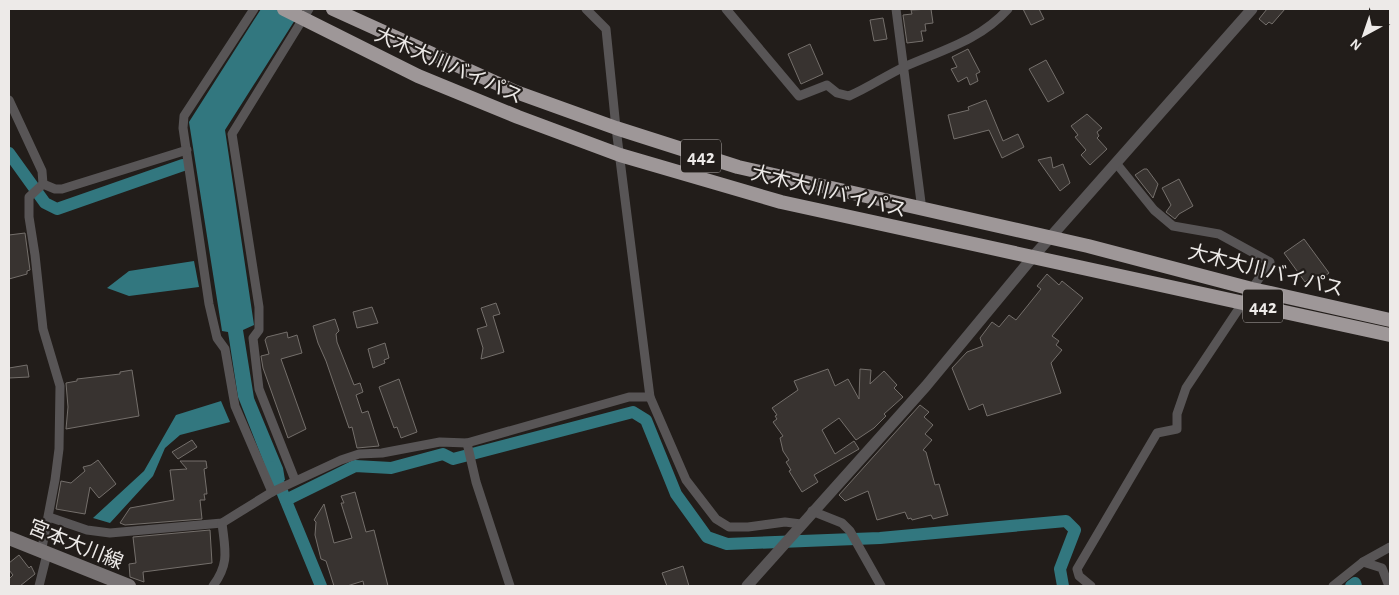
<svg xmlns="http://www.w3.org/2000/svg" width="1399" height="595" font-family="'Alegreya Sans','Noto Sans JP',sans-serif">
<rect width="100%" height="100%" fill="#221d1a"/>
<g fill="#32777f">
<polygon points="261,9 302,9 225,130 254,325 243,330 254,398 283,468 285,480 277,484 269,476 238,397 228,332 222,331 189,122"/>
<polygon points="194,261 199,287 129,296 107,288 129,271"/>
<polygon points="221,401 230,422 180,435 165,448 153,476 110,523 93,518 144,471 176,415"/>
</g>
<g fill="none" stroke-linecap="round" stroke-linejoin="round">
<g stroke="#32777f" stroke-width="12">
<polyline points="9,153 45,203 57,209 183,165"/>
<polyline points="272,467 321,586"/>
<polyline points="286,500 355,466 391,468 443,454 453,459 633,412 646,420 676,494 707,537 727,544 880,538 1066,521 1075,530 1060,569 1063,586"/>
<polyline points="1351,586 1355,583 1356,586"/>
</g>
</g>
<g fill="#383330" stroke="#746f6b">
<polygon points="931,9 933,23 925,24 926,31 921,31 923,41 907,43 903,15 912,14 911,10"/>
<polygon points="1023,9 1039,9 1044,19 1031,25"/>
<polygon points="1267,9 1285,9 1272,24 1269,22 1266,25 1259,19"/>
<polygon points="883,18 887,39 874,41 870,20"/>
<polygon points="810,44 823,74 801,84 788,54"/>
<polygon points="968,49 980,72 976,74 978,81 970,85 967,77 958,82 951,69 957,67 952,57"/>
<polygon points="1046,60 1064,93 1048,102 1029,69"/>
<polygon points="986,100 1003,141 1018,134 1024,147 1002,158 989,130 954,139 948,115 969,110 968,107"/>
<polygon points="1087,114 1102,128 1097,132 1099,136 1097,138 1107,149 1090,165 1081,155 1086,150 1075,137 1078,135 1071,126"/>
<polygon points="1051,157 1053,168 1063,164 1070,183 1060,191 1038,160"/>
<polygon points="1144,169 1147,169 1158,184 1153,198 1135,175"/>
<polygon points="1179,179 1193,206 1179,214 1175,219 1166,212 1171,205 1162,188"/>
<polygon points="25,233 30,270 27,271 27,274 9,279 9,235"/>
<polygon points="1304,239 1329,273 1318,281 1313,275 1305,282 1284,253"/>
<polygon points="1047,274 1059,285 1062,281 1083,298 1052,336 1059,341 1056,345 1062,350 1051,363 1061,393 987,416 983,404 969,410 952,368 967,352 983,346 980,338 992,322 999,327 1009,315 1016,320 1041,289 1037,286"/>
<polygon points="496,303 500,314 493,316 504,352 481,359 483,348 477,329 487,326 481,308"/>
<polygon points="372,307 378,323 357,328 353,312"/>
<polygon points="335,319 339,331 336,334 337,342 354,385 360,383 363,392 356,395 362,413 368,411 379,446 357,448 352,427 349,428 326,361 318,343 313,326"/>
<polygon points="287,332 288,338 297,335 302,353 281,359 306,429 288,438 263,368 261,356 269,354 265,340 267,337"/>
<polygon points="385,343 389,358 384,360 385,363 373,368 368,349"/>
<polygon points="27,365 29,377 9,378 9,368"/>
<polygon points="828,369 835,386 848,379 859,399 860,369 871,370 870,384 884,371 897,385 894,388 903,397 884,414 886,416 874,428 856,440 839,418 822,430 835,454 854,441 859,449 814,475 818,482 802,492 789,471 791,470 786,462 789,460 783,451 780,438 783,436 773,422 777,419 775,416 777,415 772,408 798,390 794,381"/>
<polygon points="132,370 139,416 66,429 68,407 66,383 77,381 77,379 120,374 120,372"/>
<polygon points="399,379 417,432 401,438 397,427 394,428 379,387"/>
<polygon points="920,405 929,412 924,417 933,425 925,434 932,440 923,450 926,452 935,485 939,484 948,515 933,519 931,515 912,520 911,518 908,519 905,512 877,520 868,491 845,501 839,495"/>
<polygon points="192,440 197,447 178,459 172,452"/>
<polygon points="98,460 116,484 99,498 90,487 85,514 56,509 61,481 71,483 85,471 83,467 91,465"/>
<polygon points="180,461 206,461 207,468 204,469 207,494 204,494 205,500 200,500 202,519 125,525 120,523 130,508 174,500 170,470 187,469"/>
<polygon points="355,492 366,532 374,530 388,586 364,586 363,581 347,586 334,586 326,561 321,559 315,535 316,522 314,520 324,504 334,543 352,538 341,503 344,503 341,496"/>
<polygon points="210,530 212,563 143,572 144,582 130,577 129,564 136,563 133,537"/>
<polygon points="19,555 29,568 31,566 35,574 20,586 9,586 9,579 13,575 9,570 9,563"/>
<polygon points="683,566 689,586 667,586 662,573"/>
</g>
<g fill="none" stroke-linecap="round" stroke-linejoin="round">
<g stroke="#585556" stroke-width="9">
<polyline points="254,9 184,116 183,128 209,304 217,338 225,349 235,406 272,492"/>
<polyline points="586,9 606,29 616,128 650,397 686,480 716,519 729,527 748,527 785,522 801,524"/>
<path d="M726 9 799 96 827 85 837 93 849 96C868 88 885 76 904 67 942 50 979 41 1008 9"/>
<polyline points="896,9 922,210"/>
<polyline points="9,100 42,171 43,184 29,197 29,217 35,255 43,329 60,386 59,449 55,480 41,553"/>
<polyline points="43,184 55,189 62,189 187,150"/>
<polyline points="467,443 476,482 510,586"/>
<polyline points="295,480 259,389 253,338 259,330 259,307 232,134 309,9"/>
<polyline points="812,511 842,523 850,531 881,586"/>
<polyline points="49,517 87,530 110,533 222,523 272,492 341,460 359,454 382,453 440,442 467,443 629,397 650,397"/>
<polyline points="1363,562 1382,568 1389,586"/>
<polyline points="39,586 47,554"/>
<path d="M213 586C230 563 225 550 222 523"/>
<polyline points="1091,586 1079,576 1077,569 1157,433 1177,429 1177,414 1186,388 1270,262 1219,234 1173,226 1154,210 1116,163"/>
<polyline points="1333,586 1363,562 1390,547"/>
</g>
<polyline stroke="#585556" stroke-width="11" points="747,586 926,386 1032,258 1252,9"/>
<polyline stroke="#797475" stroke-width="14" points="9,538 129,586"/>
<g stroke="#9e9798" stroke-width="14">
<polyline points="284,9 418,76 518,117 620,155 781,202 1390,335"/>
<polyline points="333,9 516,92 616,128 738,167 1088,246 1252,289 1390,320"/>
</g>
</g>
<g text-anchor="middle" stroke-width="4.5" stroke-linejoin="round" paint-order="stroke">
<g fill="#221d1a" stroke="#b0acaa" stroke-width="1">
<rect x="681" y="139.5" width="40" height="33" rx="4"/>
<rect x="1243" y="289.5" width="40" height="33" rx="4"/>
</g>
<g font-size="19" font-weight="bold" fill="#edeae8">
<text x="701" y="163">442</text>
<text x="1263" y="313">442</text>
</g>
<g font-size="20" fill="#edeae8" stroke="#221d1a">
<text transform="translate(449 65) rotate(24)" y="7">大木大川バイパス</text>
<text transform="translate(829 191) rotate(14)" y="7">大木大川バイパス</text>
<text transform="translate(1266 270) rotate(14)" y="7">大木大川バイパス</text>
<text transform="translate(76 544) rotate(22)" y="7">宮本大川線</text>
</g>
</g>
<rect width="1399" height="595" fill="none" stroke="#edeae8" stroke-width="20"/>
<g transform="translate(1364 35) rotate(220)" stroke="#221d1a" stroke-width="4" paint-order="stroke">
<path d="M0-4L9 19L0 12L-9 19Z" fill="#edeae8"/>
<text y="-8" font-size="14" font-weight="bold" text-anchor="middle" fill="#edeae8">N</text>
</g>
</svg>
